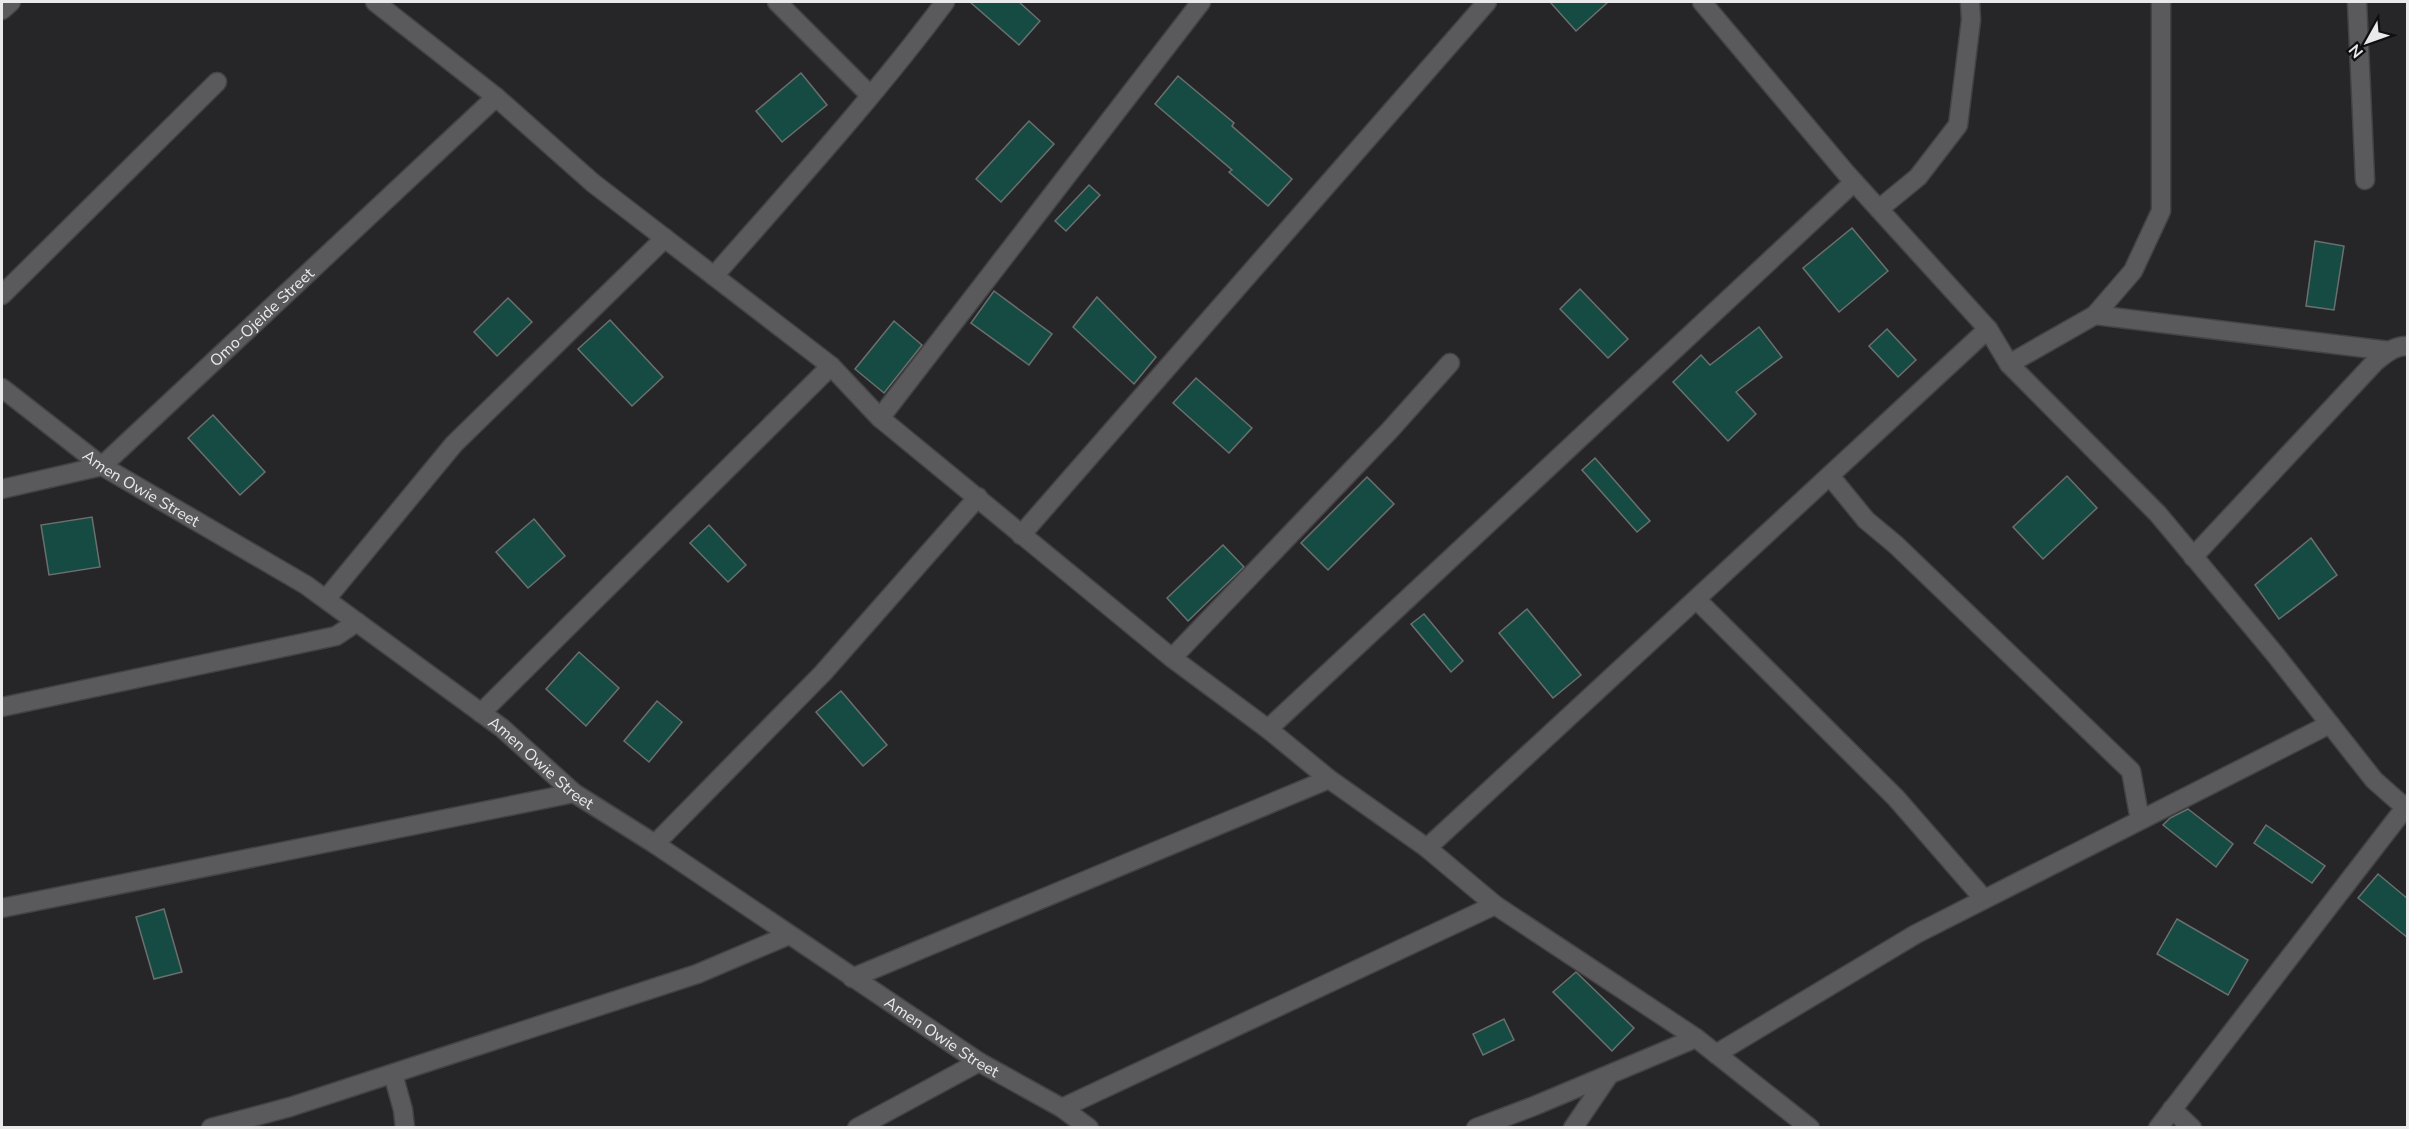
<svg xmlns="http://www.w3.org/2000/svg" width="2409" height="1129" font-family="'Nunito Sans',sans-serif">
<rect width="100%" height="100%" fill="#262528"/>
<g fill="#164b44" stroke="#6b6f6e" stroke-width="1.5">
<polygon points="970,2 1019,2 1040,21 1019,45"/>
<polygon points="1550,2 1608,2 1576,31"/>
<polygon points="801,73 827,105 782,142 756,111"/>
<polygon points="1178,76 1234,123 1232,126 1292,179 1268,206 1229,172 1232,170 1155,104"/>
<polygon points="1029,121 1054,144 1001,202 976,179"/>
<polygon points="1089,185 1100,195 1066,231 1055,221"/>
<polygon points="1852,228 1888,271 1839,312 1803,268"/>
<polygon points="2315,241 2344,246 2334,310 2306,306"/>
<polygon points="1580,289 1628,339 1608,358 1560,309"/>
<polygon points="994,291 1052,334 1029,365 971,323"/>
<polygon points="1097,297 1156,357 1134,384 1073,327"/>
<polygon points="508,298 532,322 497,356 474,332"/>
<polygon points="610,320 663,377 632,406 578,349"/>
<polygon points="894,321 922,345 884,393 855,369"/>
<polygon points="1759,327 1782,357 1736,392 1756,414 1728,441 1673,382 1701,355 1710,365"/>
<polygon points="1887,329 1916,360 1898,377 1869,346"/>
<polygon points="1196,378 1252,428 1229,453 1173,403"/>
<polygon points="213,415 265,472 240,495 188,438"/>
<polygon points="1595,458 1650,521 1637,532 1582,470"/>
<polygon points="2067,476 2097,508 2043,559 2013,527"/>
<polygon points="1367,477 1394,504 1328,570 1301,543"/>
<polygon points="92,517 100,567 49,575 41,525"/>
<polygon points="534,519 565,556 528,588 496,552"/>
<polygon points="709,525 746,565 728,582 690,543"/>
<polygon points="2311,538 2337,575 2279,619 2255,585"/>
<polygon points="1223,545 1244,567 1188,621 1167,598"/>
<polygon points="1527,609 1581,675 1553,698 1499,633"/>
<polygon points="1424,614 1463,661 1451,672 1411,624"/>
<polygon points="579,652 619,688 586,726 546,689"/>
<polygon points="841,691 887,745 863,766 816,712"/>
<polygon points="657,701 682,722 649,762 624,741"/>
<polygon points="2188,809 2233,844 2216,867 2163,825 2170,818"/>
<polygon points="2266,825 2325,866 2312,883 2254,843"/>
<polygon points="2378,874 2408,899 2408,938 2358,898"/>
<polygon points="164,909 182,972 154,979 136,917"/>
<polygon points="2177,919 2248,960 2228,995 2157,954"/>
<polygon points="1576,972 1634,1028 1612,1051 1553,992"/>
<polygon points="1504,1019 1514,1040 1483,1055 1473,1034"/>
</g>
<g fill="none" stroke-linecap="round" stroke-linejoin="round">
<g stroke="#434345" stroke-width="21">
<g id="minor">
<polyline points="375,2 496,97 593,183 831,366 880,418 1172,658 1268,729 1329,779 1427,848 1495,905 1696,1038 1810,1128"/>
<polyline points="777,2 870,95"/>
<polyline points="1702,2 1846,173 1988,329 2009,364 2158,514 2274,653 2374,780 2408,810"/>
<polyline points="2357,2 2365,180"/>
<polyline points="2,10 11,2"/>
<polyline points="1879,209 1918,177 1958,125 1971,20 1970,2"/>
<path d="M714 276C793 186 874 97 945 2"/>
<polyline points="2,295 217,82"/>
<polyline points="2095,315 2390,351"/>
<polyline points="2009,364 2095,315 2133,271 2161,211 2161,2"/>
<path id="s1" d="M2 388 102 466 306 585 502 728 574 793 655 844 979 1062 1062 1108 1089 1128"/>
<polyline points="880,418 1201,2"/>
<polyline points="1830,476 1866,520 1896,545 2131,771 2140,820"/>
<path id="s2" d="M2 489 102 466 496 97"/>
<polyline points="1021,535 1487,2"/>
<path d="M2193 557 2375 362C2384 355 2394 345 2408 346"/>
<polyline points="326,599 454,444 665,238"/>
<polyline points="1697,600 1896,798 1984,899"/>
<polyline points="1172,658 1390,430 1450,363"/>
<polyline points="2,707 336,636 357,622"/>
<polyline points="481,713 831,366"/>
<polyline points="1268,729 1854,182"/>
<polyline points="655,844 823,673 978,497"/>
<polyline points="1427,848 1988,329"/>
<polyline points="2,908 574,793"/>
<polyline points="852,978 1329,779"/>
<polyline points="1716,1054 1916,934 2330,724"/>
<polyline points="393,1074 403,1110 405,1128"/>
<polyline points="1062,1108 1495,905"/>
<polyline points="2172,1109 2192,1128"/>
<polyline points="211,1128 290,1107 697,974 789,935"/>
<polyline points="857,1128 979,1062"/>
<polyline points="1476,1128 1534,1106 1696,1038"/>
<polyline points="1573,1128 1609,1075"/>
<polyline points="2158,1128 2408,804"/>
</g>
</g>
<use href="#minor" stroke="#5a595c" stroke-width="18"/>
</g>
<g text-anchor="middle" stroke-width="6" stroke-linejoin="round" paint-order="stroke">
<g font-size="16" fill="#e9e9eb" stroke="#0f0e10">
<text dy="6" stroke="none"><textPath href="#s2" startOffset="321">Omo-Ojeide Street</textPath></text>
<text dy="6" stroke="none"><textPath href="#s1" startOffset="172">Amen Owie Street</textPath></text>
<text dy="6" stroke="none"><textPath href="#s1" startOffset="658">Amen Owie Street</textPath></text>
<text dy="6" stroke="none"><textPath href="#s1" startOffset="1144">Amen Owie Street</textPath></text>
</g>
</g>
<rect width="2409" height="1129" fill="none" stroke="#e9e9eb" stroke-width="6"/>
<g transform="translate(2367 42) rotate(230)" stroke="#0f0e10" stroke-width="4.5" paint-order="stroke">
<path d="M0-4.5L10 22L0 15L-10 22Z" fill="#e9e9eb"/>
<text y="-9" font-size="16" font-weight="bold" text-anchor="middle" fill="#e9e9eb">N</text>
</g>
</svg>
